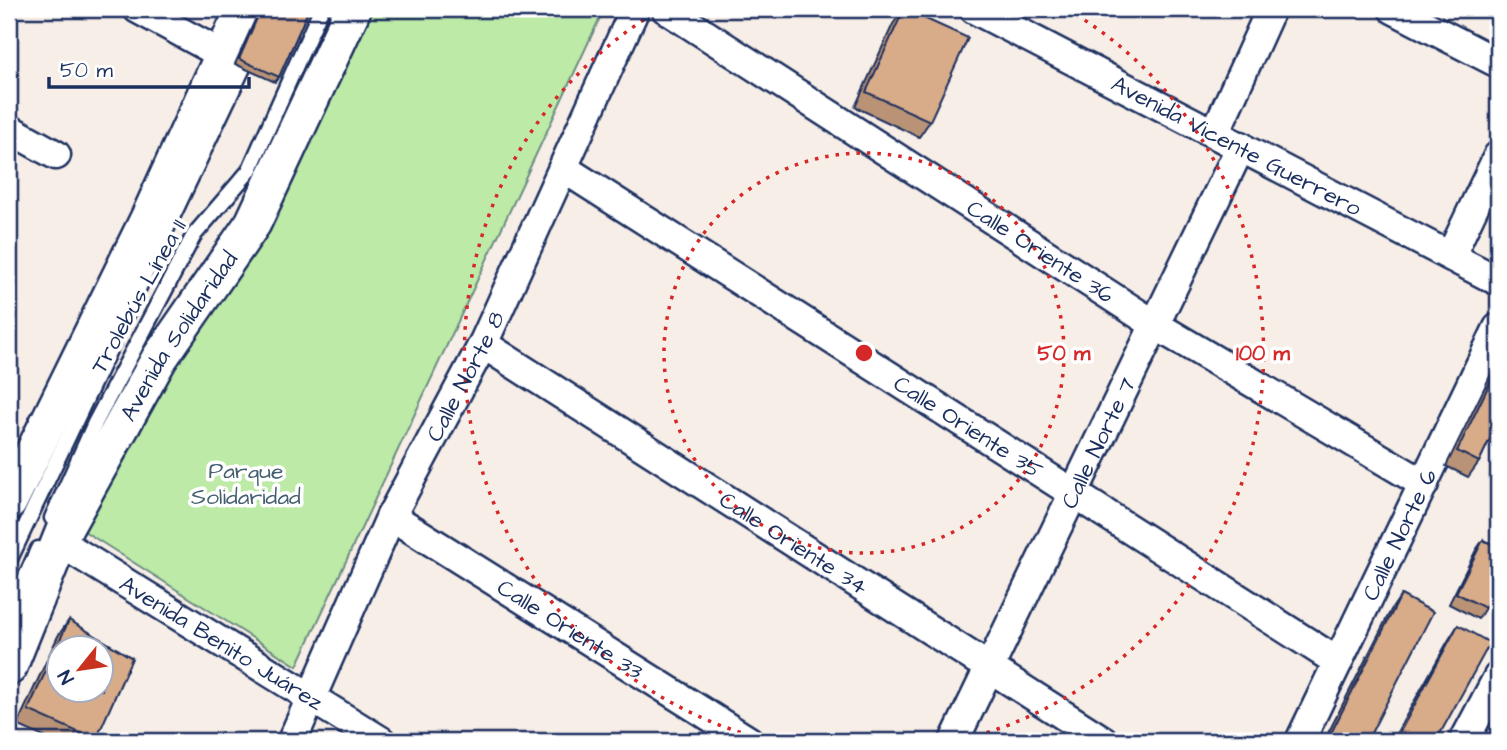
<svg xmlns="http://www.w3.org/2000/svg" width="1507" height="750" font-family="'Architects Daughter',sans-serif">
<rect width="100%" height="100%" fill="#f7eee7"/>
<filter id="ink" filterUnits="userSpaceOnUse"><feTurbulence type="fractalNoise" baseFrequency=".0143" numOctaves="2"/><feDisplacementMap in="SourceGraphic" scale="14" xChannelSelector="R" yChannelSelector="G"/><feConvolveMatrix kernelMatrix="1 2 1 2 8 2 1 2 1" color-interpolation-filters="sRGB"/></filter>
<g filter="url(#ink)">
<polygon fill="#bdeaa7" stroke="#6c8c82" stroke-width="2" points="360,9 604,9 297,666 76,526"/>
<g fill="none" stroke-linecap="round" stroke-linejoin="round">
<g stroke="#1b2f5e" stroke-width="19">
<g id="service">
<polyline points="52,518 95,423 194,235 249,171 321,9"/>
<polyline points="9,561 251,51"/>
<polyline points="9,615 38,549"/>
</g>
</g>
<g stroke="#1b2f5e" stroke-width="33">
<g id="minor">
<polyline points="138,9 223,55"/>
<path id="s1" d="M666 9 1157 326 1424 484"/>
<path id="s2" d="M974 9 1498 281"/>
<polyline points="1393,9 1498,63"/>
<polyline points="9,129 56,155"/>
<polyline points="1215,133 1271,9"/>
<path id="s3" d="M563 168 1338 662"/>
<polyline points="1451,255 1498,156"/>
<path id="s4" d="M483 344 1104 741"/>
<path id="s5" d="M391 516 749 741"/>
<path id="s6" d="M61 543 381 741"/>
<path id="s7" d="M292 741 391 516 483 344 635 9"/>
<path id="s8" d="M954 741 1241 146"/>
<path id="s9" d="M1300 741 1498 328"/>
<polyline points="1464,741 1498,677"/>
</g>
</g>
<g stroke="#1b2f5e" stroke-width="40">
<g id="tertiary">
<polyline points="9,502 148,219 244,9"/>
<path id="s10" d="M9 667 65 528 159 359 253 223 353 9"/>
</g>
</g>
<use href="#service" stroke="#fff" stroke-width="14"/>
<use href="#minor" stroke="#fff" stroke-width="28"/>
<use href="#tertiary" stroke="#fff" stroke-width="35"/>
</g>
<g fill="#ba9376" stroke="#1b2f5e" stroke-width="2">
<polygon points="260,9 309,9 279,77 275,82 235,64"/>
<polygon points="904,9 930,121 919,137 855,107 893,24"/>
<polygon points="1498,360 1498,422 1479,462 1468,477 1446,466"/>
<polygon points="1483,540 1485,608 1478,619 1449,604 1476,550"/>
<polygon points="1401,595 1367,741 1324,741 1391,610"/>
<polygon points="69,620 132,658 95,741 53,741 17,725 58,636"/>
<polygon points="1458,625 1436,741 1392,741 1448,641"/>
</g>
<g fill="#d8ab89" stroke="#1b2f5e" stroke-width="2" fill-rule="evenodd">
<polygon points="261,9 309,9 279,77 239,59"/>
<polygon points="904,9 968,38 930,121 866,92"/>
<polygon points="1498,366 1498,422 1479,462 1457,451"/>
<polygon points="1483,540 1498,547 1498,583 1485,608 1456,593"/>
<polygon points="1401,595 1433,612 1367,741 1327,741"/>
<path d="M69 620 132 658 96 740 28 710ZM60 648H102V690H60Z"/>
<polygon points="1458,625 1490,643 1436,741 1395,741"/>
</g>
</g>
<g fill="none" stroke="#d62828" stroke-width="3.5" stroke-dasharray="3.5 7">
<circle cx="864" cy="353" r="200"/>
<path d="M771 741A399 399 0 0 1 661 9M1067 9A399 399 0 0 1 957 741"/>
</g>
<g text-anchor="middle" stroke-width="7" stroke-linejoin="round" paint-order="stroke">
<g font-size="23" fill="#1b2f5e" stroke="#fff">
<text dy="8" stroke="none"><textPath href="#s2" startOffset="296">Avenida Vicente Guerrero</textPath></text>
<text dy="8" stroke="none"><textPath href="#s1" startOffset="446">Calle Oriente 36</textPath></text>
<text transform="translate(138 296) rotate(-61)" y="8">Trolebús Línea 11</text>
<text dy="8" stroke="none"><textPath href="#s10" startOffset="373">Avenida Solidaridad</textPath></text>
<text dy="8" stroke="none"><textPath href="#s7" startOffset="404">Calle Norte 8</textPath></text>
<text dy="8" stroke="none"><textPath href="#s3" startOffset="481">Calle Oriente 35</textPath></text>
<text dy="8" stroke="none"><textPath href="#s8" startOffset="331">Calle Norte 7</textPath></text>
<text dy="8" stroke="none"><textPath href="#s9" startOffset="229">Calle Norte 6</textPath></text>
<text dy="8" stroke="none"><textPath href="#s4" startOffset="369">Calle Oriente 34</textPath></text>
<text dy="8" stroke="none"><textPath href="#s5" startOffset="212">Calle Oriente 33</textPath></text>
<text dy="8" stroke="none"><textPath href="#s6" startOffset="189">Avenida Benito Juárez</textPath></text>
</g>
<g font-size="23" fill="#445e70" stroke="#fff">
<text x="246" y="478">Parque<tspan x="246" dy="26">Solidaridad</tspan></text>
</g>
</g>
<circle cx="864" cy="353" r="10" fill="#d62828" stroke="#fff" stroke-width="3.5"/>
<g font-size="21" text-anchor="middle" font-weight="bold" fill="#d62828" stroke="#fff" stroke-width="7" stroke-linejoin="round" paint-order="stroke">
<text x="1064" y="360">50 m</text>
<text x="1263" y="360">100 m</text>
</g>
<rect width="1507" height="750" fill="none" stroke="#fff" stroke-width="35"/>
<rect x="18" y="18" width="1472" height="715" fill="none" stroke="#1b2f5e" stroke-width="2.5" filter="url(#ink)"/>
<g transform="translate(80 669) rotate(240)"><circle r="33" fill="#ffffff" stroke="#a4acbf" stroke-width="2"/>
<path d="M0-5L12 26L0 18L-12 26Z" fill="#c8321e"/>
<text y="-10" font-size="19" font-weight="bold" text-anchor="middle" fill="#1b2f5e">N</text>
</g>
<path d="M49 77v10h200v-10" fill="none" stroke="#1b2f5e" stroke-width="3.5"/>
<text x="60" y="77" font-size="21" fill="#1b2f5e" stroke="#ffffff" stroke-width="5" paint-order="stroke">50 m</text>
</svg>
